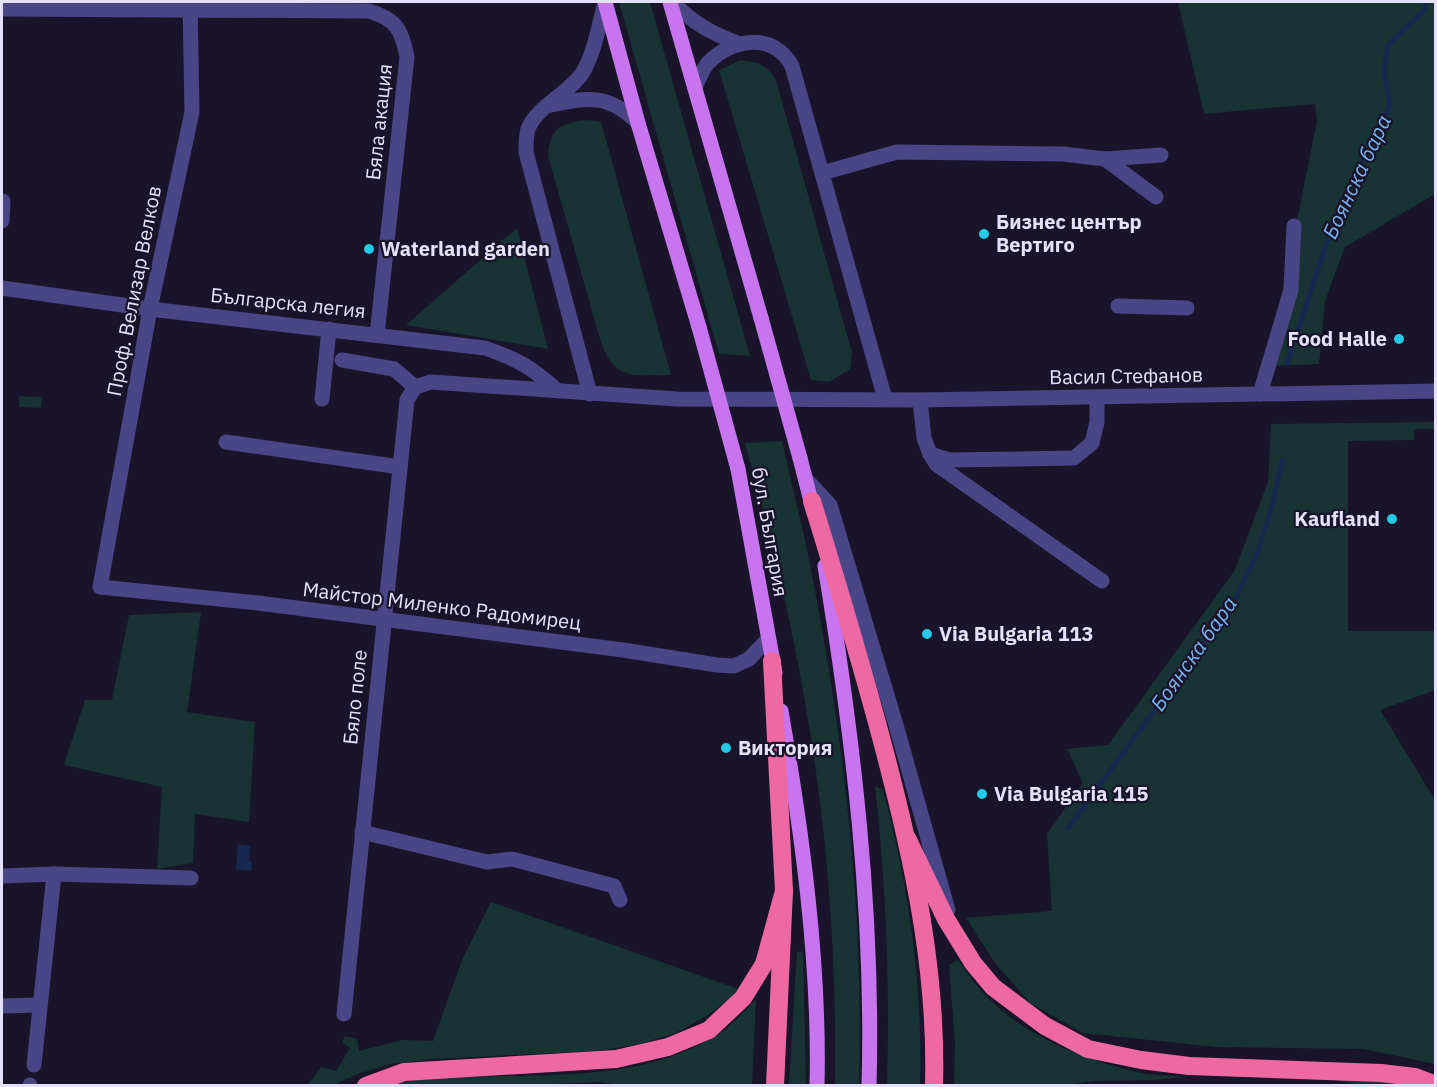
<svg xmlns="http://www.w3.org/2000/svg" width="1437" height="1087" font-family="'IBM Plex Sans',sans-serif">
<rect width="100%" height="100%" fill="#19142a"/>
<g fill="#183333">
<polygon points="619,2 650,2 750,356 719,354"/>
<polygon points="1178,2 1435,2 1435,194 1345,247 1325,301 1319,364 1268,366 1317,121 1315,104 1204,114"/>
<path d="M740 60C758 62 767 65 776 80L852 353 850 369 829 382 811 380 719 70Z"/>
<path d="M587 120 601 122 671 375C631 375 615 382 600 339L548 156C550 128 561 123 587 120Z"/>
<polygon points="517,228 548,349 406,325"/>
<polygon points="19,396 42,397 41,408 19,407"/>
<polygon points="1435,422 1435,429 1414,429 1414,440 1348,441 1348,631 1435,631 1435,690 1380,710 1435,800 1435,1064 1364,1049 1216,1047 1083,1033 1030,1003 995,963 966,918 1052,911 1047,834 1083,783 1067,749 1108,745 1235,570 1268,482 1271,424"/>
<path d="M782 441C791 482 802 523 810 565 844 735 864 912 859 1085H835C837 955 827 824 804 696 789 610 768 526 745 443Z"/>
<polygon points="201,612 187,712 255,722 249,822 195,814 193,863 157,869 162,787 64,765 85,700 112,700 129,615"/>
<path d="M875 786 883 790C909 887 923 986 920 1085H887C890 986 886 885 875 786Z"/>
<polygon points="491,902 738,989 732,997 705,1017 676,1033 640,1044 598,1051 431,1059 390,1064 355,1075 334,1085 307,1086 321,1067 336,1071 350,1048 342,1042 345,1036 357,1039 359,1051 402,1040 433,1041 462,960"/>
<polygon points="797,951 803,953 806,1085 789,1085"/>
<path d="M958 960C964 968 970 978 977 986 1018 1034 1080 1059 1141 1073 1155 1076 1171 1075 1186 1077L1151 1080 1093 1081 1060 1086 954 1085 955 1043 949 965Z"/>
<path d="M756 999 752 1085 627 1086 600 1082 510 1086H392C417 1076 448 1078 474 1077 555 1074 644 1080 715 1036 731 1027 744 1012 756 999Z"/>
<polygon points="1325,1078 1368,1079 1407,1085 1360,1085"/>
</g>
<polygon fill="#16284d" points="238,844 250,846 249,861 252,862 251,871 236,869"/>
<g fill="none" stroke-linecap="round" stroke-linejoin="round">
<g stroke="#16284d" stroke-width="5">
<polyline points="1287,363 1336,214 1390,105 1384,72 1388,45 1425,9 1426,2"/>
<polyline points="1068,828 1233,603 1257,554 1273,503 1282,460"/>
</g>
<g stroke="#4a4584" stroke-width="15">
<polyline points="190,2 192,112 150,309 100,587 258,603 623,650 717,665 734,666 749,659 768,639"/>
<path d="M673 2C692 23 713 34 740 44"/>
<path d="M2 9 369 11C396 19 402 30 407 57L377 335"/>
<path d="M695 88C699 79 702 70 708 63 732 38 774 32 792 66L885 399"/>
<path d="M551 105C589 97 609 94 638 123"/>
<polyline points="1105,159 1161,155"/>
<polyline points="822,173 897,152 1063,154 1105,159 1156,197"/>
<polyline points="2,221 3,201"/>
<path d="M2 288 150 309 485 348C519 360 531 367 558 391"/>
<polyline points="1118,306 1187,308"/>
<polyline points="342,360 394,369 415,387"/>
<polyline points="415,387 431,382 677,399 920,400 1436,391"/>
<path d="M590 394 526 152C526 145 526 135 528 129 537 106 570 93 583 72 595 51 599 25 605 2"/>
<polyline points="1260,394 1291,290 1294,226"/>
<polyline points="322,399 329,329"/>
<polyline points="920,400 924,438 930,454 949,460 1074,458 1092,443 1097,422 1097,397"/>
<polyline points="226,442 400,467"/>
<polyline points="930,454 936,464 1102,581"/>
<polyline points="806,479 830,505 896,725 948,910"/>
<polyline points="362,832 487,862 512,859 614,886 620,900"/>
<polyline points="2,876 54,874 191,878"/>
<polyline points="2,1006 39,1005"/>
<polyline points="344,1014 407,400 415,387"/>
<polyline points="34,1065 54,874"/>
<polyline points="30,1086 30,1085"/>
</g>
<g stroke="#c774ef" stroke-width="15">
<polyline points="605,2 638,123 699,327"/>
<polyline points="670,2 761,318"/>
<polyline points="800,458 814,513"/>
<polyline points="738,469 775,673"/>
<path d="M825 566C853 737 874 911 869 1086"/>
<path d="M781 711C802 832 820 963 817 1086"/>
</g>
<g stroke="#ee69a3" stroke-width="18">
<path d="M812 501C840 592 868 684 891 776 917 878 937 980 934 1086"/>
<polyline points="772,661 784,891 775,1086"/>
<polyline points="907,838 946,919 973,963 993,987 1045,1026 1088,1049 1141,1060 1189,1066 1381,1073 1415,1077 1436,1085"/>
<polyline points="366,1086 404,1072 616,1059 668,1047 709,1030 743,998 764,964 784,891"/>
</g>
<g stroke="#c774ef" stroke-width="15">
<polyline points="761,318 800,458"/>
<polyline points="699,327 738,469"/>
</g>
</g>
<g fill="#23c9e6" stroke="#19142a" stroke-width="2">
<circle cx="984" cy="234" r="6"/>
<circle cx="369" cy="249" r="6"/>
<circle cx="1399" cy="339" r="6"/>
<circle cx="1392" cy="519" r="6"/>
<circle cx="927" cy="634" r="6"/>
<circle cx="726" cy="748" r="6"/>
<circle cx="982" cy="794" r="6"/>
</g>
<g text-anchor="middle" stroke-width="4.5" stroke-linejoin="round" paint-order="stroke">
<g font-size="20" fill="#e5e1fc" stroke="#19142a">
<text transform="translate(379 122) rotate(-84)" y="7">Бяла акация</text>
<text transform="translate(134 291) rotate(-79)" y="7">Проф. Велизар Велков</text>
<text transform="translate(288 303) rotate(6)" y="7">Българска легия</text>
<text transform="translate(1126 376) rotate(-1)" y="7">Васил Стефанов</text>
<text transform="translate(770 532) rotate(80)" y="7">бул. България</text>
<text transform="translate(442 606) rotate(7)" y="7">Майстор Миленко Радомирец</text>
<text transform="translate(355 697) rotate(-84)" y="7">Бяло поле</text>
</g>
<g font-size="20" font-weight="bold" fill="#e5e1fc" stroke="#19142a" text-anchor="start">
<text x="996" y="229">Бизнес център<tspan x="996" dy="23">Вертиго</tspan></text>
<text x="381" y="256">Waterland garden</text>
<text x="1387" y="346" text-anchor="end">Food Halle</text>
<text x="1380" y="526" text-anchor="end">Kaufland</text>
<text x="939" y="641">Via Bulgaria 113</text>
<text x="738" y="755">Виктория</text>
<text x="994" y="801">Via Bulgaria 115</text>
</g>
<g font-size="21" font-style="italic" fill="#7ab4f0" stroke="#19142a">
<text transform="translate(1357 177) rotate(-65)" y="7">Боянска бара</text>
<text transform="translate(1194 654) rotate(-55)" y="7">Боянска бара</text>
</g>
</g>
<rect width="1437" height="1087" fill="none" stroke="#e5e1fc" stroke-width="6"/>
</svg>
